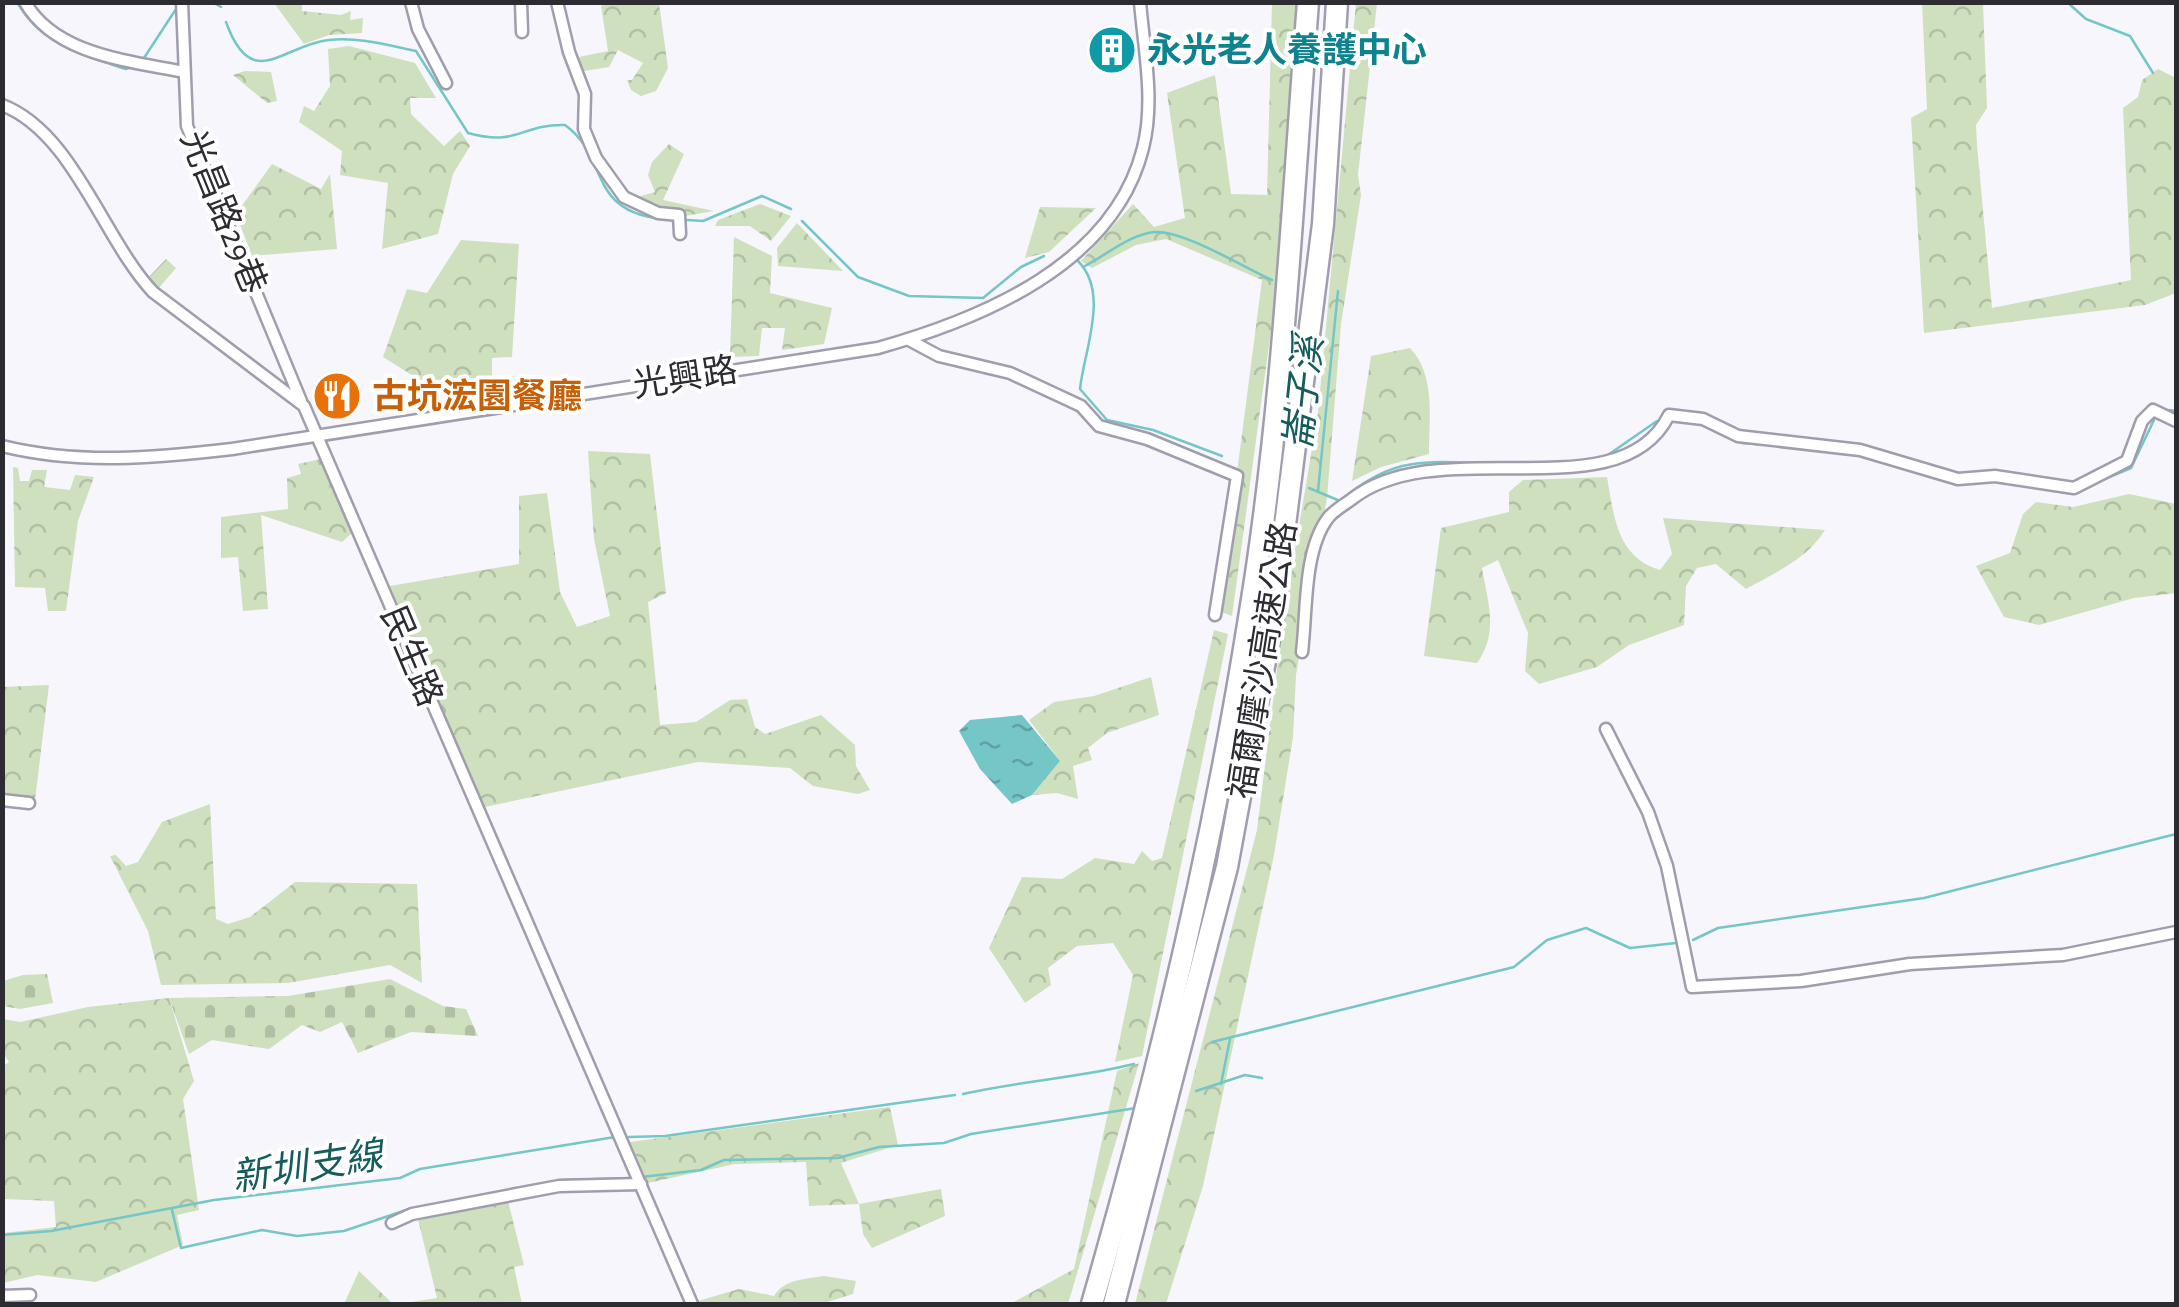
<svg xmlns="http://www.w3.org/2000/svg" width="2179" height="1307" font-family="'Alegreya Sans','Noto Sans TC',sans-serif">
<defs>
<pattern id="forest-crowns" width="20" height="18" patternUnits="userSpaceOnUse" patternTransform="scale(2.5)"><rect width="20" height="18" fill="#cee0be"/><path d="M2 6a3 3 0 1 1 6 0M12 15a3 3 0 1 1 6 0" fill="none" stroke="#b1c0a4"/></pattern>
<pattern id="cemetery-stones" width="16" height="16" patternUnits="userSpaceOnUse" patternTransform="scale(2.5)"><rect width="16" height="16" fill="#cee0be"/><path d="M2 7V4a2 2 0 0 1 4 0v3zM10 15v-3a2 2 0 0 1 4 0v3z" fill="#b1c0a4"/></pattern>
<pattern id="garden-furrows" width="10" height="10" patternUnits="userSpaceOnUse" patternTransform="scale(2.5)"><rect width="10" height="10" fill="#cee0be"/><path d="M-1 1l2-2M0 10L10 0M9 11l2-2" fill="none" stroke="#b1c0a4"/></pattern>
<pattern id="water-ripples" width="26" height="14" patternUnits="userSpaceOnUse" patternTransform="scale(2.5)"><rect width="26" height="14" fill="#74c6c7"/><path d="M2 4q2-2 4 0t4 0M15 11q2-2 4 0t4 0" fill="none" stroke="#60a1a2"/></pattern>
</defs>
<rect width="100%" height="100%" fill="#f7f6fd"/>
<g fill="url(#forest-crowns)">
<polygon points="274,3 302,3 302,11 341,15 351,11 350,20 363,18 362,33 329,35 304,44"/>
<polygon points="606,3 659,3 668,68 656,91 641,96 631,90 627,80 632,80 643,63 618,50 609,67 584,71 579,57 608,51 601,6"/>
<polygon points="1272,3 1301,3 1285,228 1232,616 1219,611 1262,280 1166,239 1136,245 1092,268 1081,261 1133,204 1154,227 1185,218 1167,93 1215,75 1231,194 1267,195"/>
<polygon points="1356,3 1377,3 1358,175 1361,195 1341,324 1327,498 1296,675 1293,737 1274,855 1203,1186 1166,1304 1135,1304 1257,830 1283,621 1318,413"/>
<polygon points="1922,3 1983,3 1987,108 1976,125 1977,145 1992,308 2131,280 2123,108 2138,97 2142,80 2158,69 2176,78 2176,293 2145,305 1924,333 1911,118 1927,109"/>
<polygon points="349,46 415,63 436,98 410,98 411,114 444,146 460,131 470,146 453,174 438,234 382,249 388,183 340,175 342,151 299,122 304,106 314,111 330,86 328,49"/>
<polygon points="245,71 271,72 277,101 267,103 233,75"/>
<polygon points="669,144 684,154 663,200 714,211 685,216 685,211 661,211 634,198 655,192 648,175 652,162"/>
<polygon points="272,164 321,189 330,174 337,249 252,256 236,214"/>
<polygon points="760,204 791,216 771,241 750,226 715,226 718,220"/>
<polygon points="1040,207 1096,208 1049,252 1025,258"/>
<polygon points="797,223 843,271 778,266 777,248"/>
<polygon points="734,237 772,256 770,293 832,308 824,344 782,350 785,328 762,328 759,356 730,357"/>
<polygon points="461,240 519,244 512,357 492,358 492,397 458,404 383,357 407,289 427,293"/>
<path d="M1410 348C1436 375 1429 419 1429 454L1381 467 1352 481 1371 356Z"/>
<polygon points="588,451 650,454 666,593 648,602 660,725 696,722 730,700 747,699 755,727 765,734 821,715 855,745 856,766 870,790 858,794 813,786 790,768 698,762 480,808 390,586 519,564 519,496 547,493 560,592 577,627 610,616 594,539"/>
<polygon points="321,459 352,533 342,542 261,515 268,609 243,611 238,557 221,558 221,517 288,509 287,478 301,474 298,464"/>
<polygon points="13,467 18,468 20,481 29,481 32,470 47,470 44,487 70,490 75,475 94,477 78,521 66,611 48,611 45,588 15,587"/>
<path d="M1607 477C1614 517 1617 557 1660 570L1672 554 1663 518 1825 530C1807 559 1776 572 1746 589L1716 564 1697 568 1686 586 1684 625 1629 645 1597 667 1539 684 1525 671 1528 633 1498 560 1482 568C1488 603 1499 632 1477 663L1424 656 1441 528 1509 512V492L1523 480Z"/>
<polygon points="2129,494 2176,504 2176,593 2134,598 2039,625 2004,617 1976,566 2010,553 2023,514 2036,502 2073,507"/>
<polygon points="1214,630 1228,634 1142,1056 1115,1062 1133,975 1113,943 1077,946 1048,968 1051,985 1025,1003 989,948 1022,877 1062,879 1095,858 1134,864 1142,851 1152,861 1162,858"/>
<polygon points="1151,677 1159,715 1107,733 1088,748 1092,760 1073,766 1078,799 1057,793 1032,795 1060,761 1029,720 1054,702 1094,696"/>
<polygon points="49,685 35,800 3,795 2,687"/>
<polygon points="210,804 216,919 228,924 250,917 295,882 417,884 422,983 390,965 288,983 161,985 148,931 110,856 116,855 126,866 138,862 162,822"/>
<polygon points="169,998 194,1081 183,1099 199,1210 177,1215 183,1245 96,1282 37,1275 3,1283 3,1233 56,1227 54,1201 3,1199 2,1067 9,1062 3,1053 3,1019 20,1022 88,1007"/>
<polygon points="1139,1063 1068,1304 1010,1304 1074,1269 1117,1071"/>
<polygon points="890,1107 898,1145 841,1163 859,1204 941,1189 945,1216 872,1248 863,1234 859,1204 809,1206 806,1162 735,1164 648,1183 630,1142"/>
<polygon points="508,1201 524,1265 514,1267 522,1304 398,1304 437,1298 418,1219"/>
<polygon points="359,1271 393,1304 344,1304"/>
<path d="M824 1276 856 1281 853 1294 821 1304H700L698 1301 739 1289 774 1296C784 1279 806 1279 824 1276Z"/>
</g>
<g fill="url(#cemetery-stones)">
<polygon points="23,975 47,974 53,1003 20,1009 3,1006 3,981"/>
<polygon points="390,979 443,1006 466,1009 478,1036 411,1032 358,1053 342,1022 320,1032 302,1025 269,1049 212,1040 189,1054 169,998 288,996"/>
</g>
<polygon fill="url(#garden-furrows)" points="166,259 176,268 158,289 147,279"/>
<polygon fill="url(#water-ripples)" points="1022,715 1060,761 1032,795 1012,804 980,769 959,731 970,720"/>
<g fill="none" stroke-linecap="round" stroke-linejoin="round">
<g stroke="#74c6c7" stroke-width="2.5">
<path d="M17 2C42 45 82 55 126 69L131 67"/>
<polyline points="212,2 221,7"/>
<polyline points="2067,2 2086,19 2130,36 2153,73"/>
<path d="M226 22C252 94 282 45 329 40 359 37 387 45 416 51L468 133C519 147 520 124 565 125 612 159 584 215 672 220"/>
<polyline points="142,61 178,6"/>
<polyline points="687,220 703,221 762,196 791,209"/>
<polyline points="802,221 858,277 909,296 983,298 1021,267 1044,256"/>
<path d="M1078 261C1110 293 1084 350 1080 389L1107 420 1153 430 1222 456"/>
<path d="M1083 267C1105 256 1130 234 1155 232 1183 230 1245 268 1272 280"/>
<polyline points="2169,410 2176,411"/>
<polyline points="1699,423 1742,443 1771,445"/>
<polyline points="1858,455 1922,474"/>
<polyline points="1605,457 1657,421"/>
<polyline points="2095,483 2131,468 2154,420"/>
<path d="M1309 488 1340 501C1386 462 1414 460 1473 463"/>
<polyline points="1318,491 1338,291"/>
<polyline points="1693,940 1718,928 1924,898 2176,834"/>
<polyline points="1212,1042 1514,967 1547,940 1586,928 1630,948 1676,943"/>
<polyline points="1221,1084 1230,1039"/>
<polyline points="1196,1091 1245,1075 1262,1078"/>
<path d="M963 1094C1020 1081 1077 1078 1134 1064"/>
<polyline points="629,1137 665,1136 955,1095"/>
<polyline points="642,1177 701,1170 724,1160 838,1158 879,1147 944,1143 971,1134 1136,1108"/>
<polyline points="172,1210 181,1248 262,1230 297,1236 344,1231 409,1209 563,1180 634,1178"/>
<polyline points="2,1235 51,1231 214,1200 400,1178 420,1169 615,1137"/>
</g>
<g stroke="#a09dad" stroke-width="15">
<g id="street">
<path d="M25 2C55 55 130 61 184 72"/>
<polyline points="182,2 187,126 301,401"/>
<polyline points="411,2 418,29 446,83"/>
<polyline points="521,2 522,32"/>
<polyline points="557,2 569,52 585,94 584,129 596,158 624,197 658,213 679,215 680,234"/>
<path d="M2 105C73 132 103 239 153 292L304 406 692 1304"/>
<polyline points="909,340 939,356 1010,373 1081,406 1099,426 1147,439 1237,476 1215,615"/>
<path d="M2 446C80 465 154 458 232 449L878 348C981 319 1114 265 1143 148 1155 101 1144 50 1140 2"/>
<path d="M1302 652C1307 613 1303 551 1328 518 1333 511 1344 505 1352 499 1440 430 1620 514 1669 415L1703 419 1738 436 1860 450 1958 479 1995 476 2074 488 2127 461 2142 421 2153 410 2176 421"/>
<polyline points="1606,729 1648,812 1667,866 1692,987 1801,981 1910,964 2063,955 2176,932"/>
<polyline points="2,800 29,803"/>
<polyline points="392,1223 412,1214 559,1186 641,1184"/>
<polyline points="2,1296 30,1295"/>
</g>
</g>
<g stroke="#a09dad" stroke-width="25">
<g id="highway">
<path d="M1092 1304C1158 1076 1213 847 1250 612 1283 411 1292 206 1308 2"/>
<polyline points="1114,1304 1227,867 1274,612 1323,224 1337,2"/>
</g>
</g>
<use href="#street" stroke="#fff" stroke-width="10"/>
<use href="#highway" stroke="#fff" stroke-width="20"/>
</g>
<defs>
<g id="building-disc" transform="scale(2.5)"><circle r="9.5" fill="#0f9aa8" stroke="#fff"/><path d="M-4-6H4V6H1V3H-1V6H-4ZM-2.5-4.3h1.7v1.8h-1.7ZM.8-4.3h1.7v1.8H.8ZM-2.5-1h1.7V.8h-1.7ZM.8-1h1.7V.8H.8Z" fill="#fff"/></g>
<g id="restaurant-disc" transform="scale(2.5)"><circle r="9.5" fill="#e8710a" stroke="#fff"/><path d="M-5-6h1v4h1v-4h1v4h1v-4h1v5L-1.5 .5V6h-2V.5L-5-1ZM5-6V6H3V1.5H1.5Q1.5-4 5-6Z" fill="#fff"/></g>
</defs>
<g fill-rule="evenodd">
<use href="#building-disc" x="1112" y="50"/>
<use href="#restaurant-disc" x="337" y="396"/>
</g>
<g text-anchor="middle" stroke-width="8" stroke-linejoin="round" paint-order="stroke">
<g font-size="35" font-weight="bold" fill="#0d838f" stroke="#fff" text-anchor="start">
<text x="1147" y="62">永光老人養護中心</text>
</g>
<g font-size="35" fill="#2e2c33" stroke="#fff">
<text transform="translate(224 212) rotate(68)" y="12">光昌路29巷</text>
<text transform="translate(685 377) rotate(-9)" y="12">光興路</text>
<text transform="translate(412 656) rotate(67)" y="12">民生路</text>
<text transform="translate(1262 660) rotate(-81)" y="12">福爾摩沙高速公路</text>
</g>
<g font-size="35" font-weight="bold" fill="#c56008" stroke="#fff" text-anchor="start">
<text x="372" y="408">古坑浤園餐廳</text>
</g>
<g font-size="38" font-style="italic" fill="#155c5d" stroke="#fff">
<text transform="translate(1303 393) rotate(-84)" y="13">崙子溪</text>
<text transform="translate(307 1166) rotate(-9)" y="13">新圳支線</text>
</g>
</g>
<rect width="2179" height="1307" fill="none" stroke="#2e2c33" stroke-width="10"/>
</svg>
